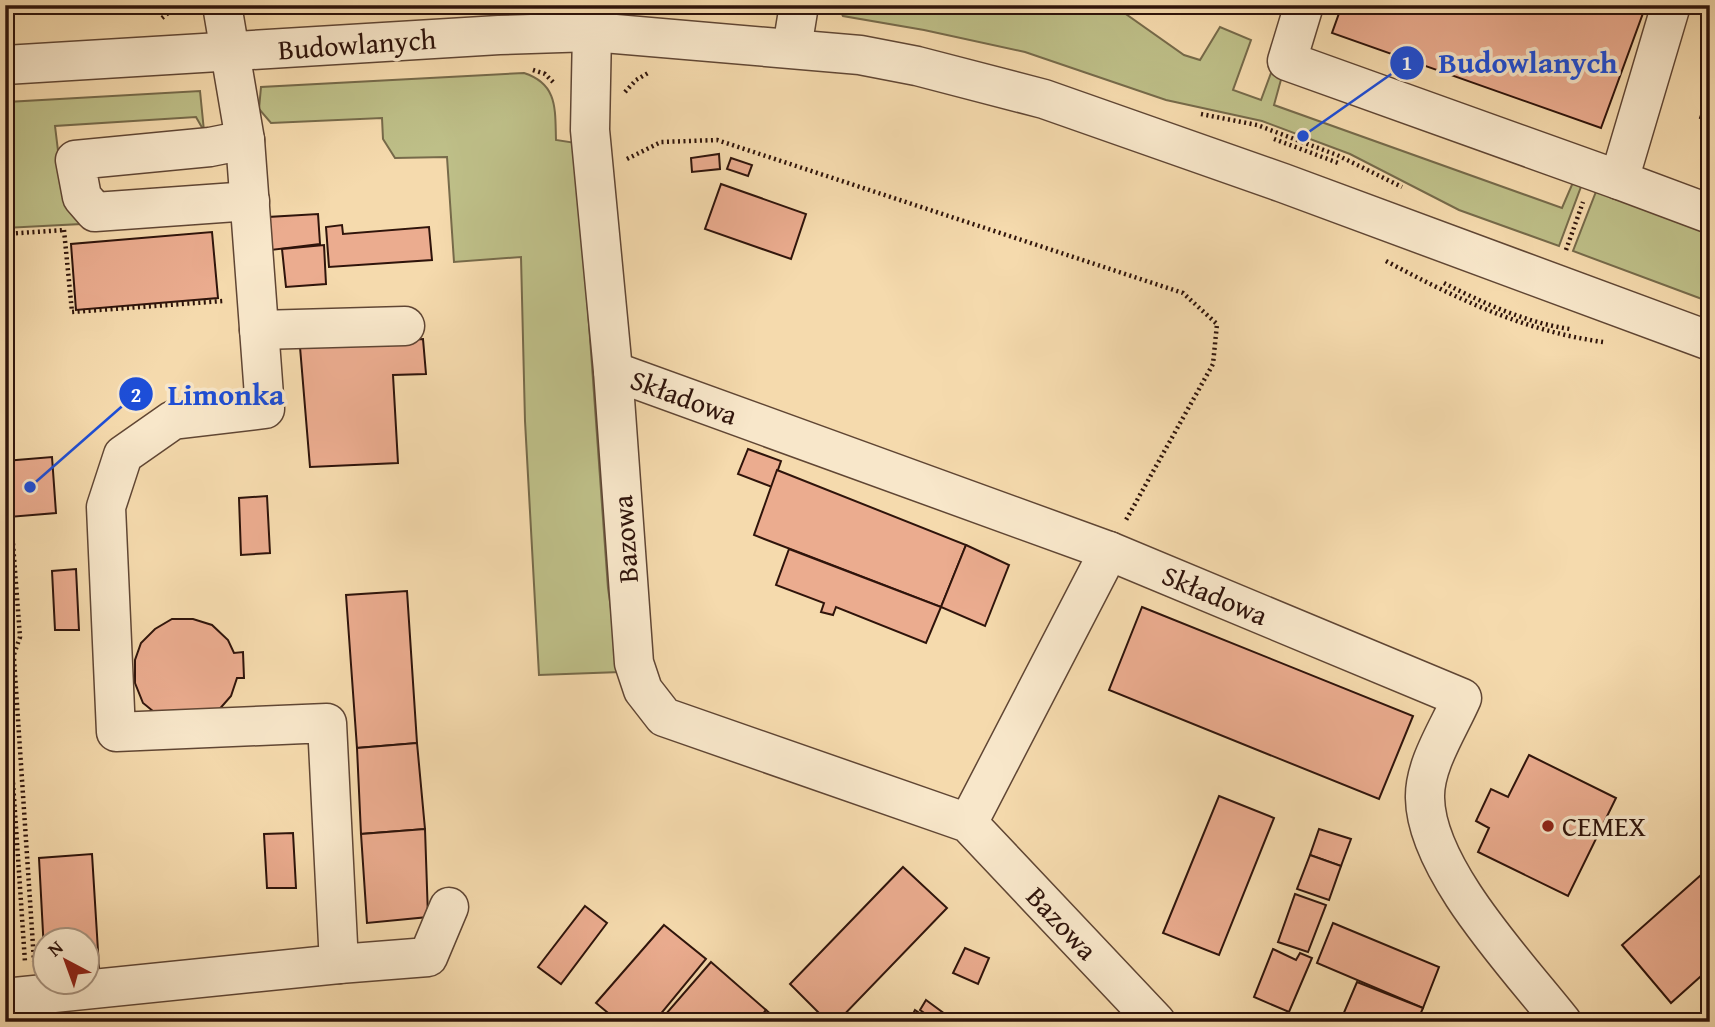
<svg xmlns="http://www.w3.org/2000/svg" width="1715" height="1027" font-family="'Gentium Book Plus',serif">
<rect width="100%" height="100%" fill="#f5daad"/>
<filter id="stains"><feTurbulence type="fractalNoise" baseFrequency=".00286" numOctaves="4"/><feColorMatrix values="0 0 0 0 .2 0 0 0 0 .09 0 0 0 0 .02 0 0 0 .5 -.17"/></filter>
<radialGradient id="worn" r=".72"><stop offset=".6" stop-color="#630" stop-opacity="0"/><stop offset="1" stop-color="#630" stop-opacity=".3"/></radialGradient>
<g fill="#bebf88" stroke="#766a4a" stroke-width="2">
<polygon points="837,5 1113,5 1184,55 1200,60 1220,27 1251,40 1233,90 1261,100 1271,73 1282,76 1274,105 1562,208 1574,180 1582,184 1559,246 1459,210 1350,154 1262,121 1166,100 1025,52 924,30 843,16"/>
<path d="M524 73C558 84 555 109 556 140L576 143 608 588 620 672 539 675 525 421 521 257 454 262 447 157 395 158 383 139 382 118 271 123 259 109 261 87Z"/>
<polygon points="200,91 204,131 196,117 55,126 60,167 81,224 5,228 7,102"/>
<polygon points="1597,189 1710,230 1710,302 1573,251"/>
</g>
<g fill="#ebac8f" stroke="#2f140b" stroke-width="2">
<polygon points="1342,5 1646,5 1601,128 1332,33"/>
<polygon points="1710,88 1710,122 1700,118"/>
<polygon points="719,154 720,169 692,172 691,158"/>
<polygon points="731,158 752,165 748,176 727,169"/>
<polygon points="721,184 806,214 791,259 705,229"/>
<polygon points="318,214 320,244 271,250 268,217"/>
<polygon points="342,225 343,234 429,227 432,260 329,267 326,227"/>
<polygon points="212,232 218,298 76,310 71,244"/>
<polygon points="324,245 326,284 286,287 282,249"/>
<polygon points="423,339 426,374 393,375 398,463 310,467 300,347"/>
<polygon points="748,449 781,461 772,487 738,474"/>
<polygon points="52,457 56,513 9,517 5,461"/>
<polygon points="777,470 966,545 941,607 754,535"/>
<polygon points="267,496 270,553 241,555 239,498"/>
<polygon points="966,545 1009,565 985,626 941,607"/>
<polygon points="789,549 941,607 926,643 836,607 833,615 821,612 824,603 776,585"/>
<polygon points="76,569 79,630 55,630 52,571"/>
<polygon points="407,591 417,743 357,748 346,595"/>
<polygon points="1142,607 1413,716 1379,799 1109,690"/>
<polygon points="172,619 193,619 212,625 228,640 234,653 243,652 244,678 237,678 231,696 217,712 159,716 143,703 135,683 135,660 141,643 155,629"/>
<polygon points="417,743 425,829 361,834 357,748"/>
<polygon points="1529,755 1616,798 1568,896 1478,852 1489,828 1476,821 1491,789 1508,797"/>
<polygon points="1219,796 1274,818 1219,955 1163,933"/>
<polygon points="425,829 428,917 367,923 361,834"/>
<polygon points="1319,829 1351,839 1341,866 1310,855"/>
<polygon points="293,833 296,888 267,888 264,834"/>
<polygon points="92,854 99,967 88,968 88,940 46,940 45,970 39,858"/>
<polygon points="1310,855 1341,866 1329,900 1297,889"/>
<polygon points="903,867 947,908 837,1022 828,1022 790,984"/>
<polygon points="1710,867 1710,968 1671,1003 1622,945"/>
<polygon points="1295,894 1326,905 1308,952 1278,942"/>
<polygon points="585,906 607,923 561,984 538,967"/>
<polygon points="1333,923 1439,967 1423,1008 1317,963"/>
<polygon points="664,925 706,959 654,1022 619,1022 596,1003"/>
<polygon points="965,948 989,958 978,984 953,973"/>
<polygon points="1273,949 1296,960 1300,953 1312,958 1289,1012 1254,997"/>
<polygon points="711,962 766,1010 757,1022 659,1022"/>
<polygon points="1357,982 1423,1008 1417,1022 1340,1022"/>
<polygon points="926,1000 949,1017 945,1022 937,1022 920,1010"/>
<polygon points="766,1010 780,1022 757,1022"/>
<polygon points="915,1010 933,1022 909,1022"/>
<polygon points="89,1013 90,1022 47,1022 47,1015"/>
</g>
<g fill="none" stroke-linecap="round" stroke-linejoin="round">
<g stroke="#604634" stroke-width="41">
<g id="minor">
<polyline points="1304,5 1287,61 1619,180 1671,5"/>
<polyline points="592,32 590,130 613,371 634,663 643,690 664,717 968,823 1156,1022"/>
<polyline points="792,48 799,5"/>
<polyline points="5,65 499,35 592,32 860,55 917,66 1044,99 1283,183 1710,341"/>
<polyline points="245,140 210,147 75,160 82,197 95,212 250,201"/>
<polyline points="1619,180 1710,214"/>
<polyline points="259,330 405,326"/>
<path d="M613 371 1109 551 1462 698C1449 728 1424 765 1425 798 1426 870 1518 966 1562 1022"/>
<polyline points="968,823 1109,551"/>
<polyline points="339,964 428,957 449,907"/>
<polyline points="5,998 339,964 327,723 116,732 106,507 123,455 173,420 265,409 245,140 222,5"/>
</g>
</g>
<g stroke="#2f140b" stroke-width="4.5" stroke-dasharray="2 3.5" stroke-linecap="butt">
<polyline points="265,5 276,13"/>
<polyline points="162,18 178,5"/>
<polyline points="533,70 545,74 555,84"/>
<polyline points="625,92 636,80 648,73"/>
<polyline points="1201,114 1257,125 1337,155 1402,187"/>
<polyline points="1274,139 1341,164"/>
<polyline points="627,159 661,142 717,140 1183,293 1217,324 1213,364 1126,520"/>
<polyline points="64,230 72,312 223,301"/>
<polyline points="5,234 64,230"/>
<polyline points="1566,250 1583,202"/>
<path d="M1386 261C1455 298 1524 331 1603 342"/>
<path d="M1444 283C1483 303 1527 323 1570 329"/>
<polyline points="5,394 8,427 5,440"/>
<polyline points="5,523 13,544 20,637 6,678 25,962"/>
<polyline points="5,564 13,651"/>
<polyline points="14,659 34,961"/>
</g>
<use href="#minor" stroke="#f8e7ca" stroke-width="38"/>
</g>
<circle fill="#8f2418" stroke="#f8e7ca" stroke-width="2.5" cx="1548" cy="826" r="7"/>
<g text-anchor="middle" stroke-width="7" stroke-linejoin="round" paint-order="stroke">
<g font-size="28" fill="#2f140b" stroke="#f8e7ca">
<text transform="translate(357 44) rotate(-4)" y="10">Budowlanych</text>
<text transform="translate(684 397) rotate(20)" y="10">Składowa</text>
<text transform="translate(625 539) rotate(-94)" y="10">Bazowa</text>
<text transform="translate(1215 595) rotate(23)" y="10">Składowa</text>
<text transform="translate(1062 923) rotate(47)" y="10">Bazowa</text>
</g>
<g font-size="28" fill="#2f140b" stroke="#f8e7ca" text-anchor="start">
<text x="1562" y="836">СEMEX</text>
</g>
</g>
<path fill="none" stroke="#1d4ed8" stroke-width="2.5" d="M1303 136L1407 63M30 487L136 394"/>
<g fill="#1d4ed8" stroke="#f8e7ca" stroke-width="2.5">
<circle cx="1303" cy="136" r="7"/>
<circle cx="30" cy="487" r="7"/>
<circle cx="1407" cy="63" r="18"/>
<circle cx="136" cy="394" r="18"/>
</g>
<g font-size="21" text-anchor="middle" font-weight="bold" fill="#fff">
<text x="1407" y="70">1</text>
<text x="136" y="402">2</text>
</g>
<g font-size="30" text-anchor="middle" font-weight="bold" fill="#1d4ed8" stroke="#f8e7ca" stroke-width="7" stroke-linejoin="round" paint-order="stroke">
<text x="1528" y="73">Budowlanych</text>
<text x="226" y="405">Limonka</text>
</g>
<rect width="1715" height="1027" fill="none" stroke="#f5daad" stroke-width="28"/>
<rect x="7" y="7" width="1701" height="1013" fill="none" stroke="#2f140b" stroke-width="3.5"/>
<rect x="14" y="14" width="1687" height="999" fill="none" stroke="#2f140b" stroke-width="2"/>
<g transform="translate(66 961) rotate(319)"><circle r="33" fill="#f8e7ca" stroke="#a8937e" stroke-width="2"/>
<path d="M0-5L12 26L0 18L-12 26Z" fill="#8f2418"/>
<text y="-10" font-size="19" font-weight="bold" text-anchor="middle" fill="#2f140b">N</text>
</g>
<rect width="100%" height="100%" filter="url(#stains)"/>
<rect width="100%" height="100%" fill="url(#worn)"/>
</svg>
